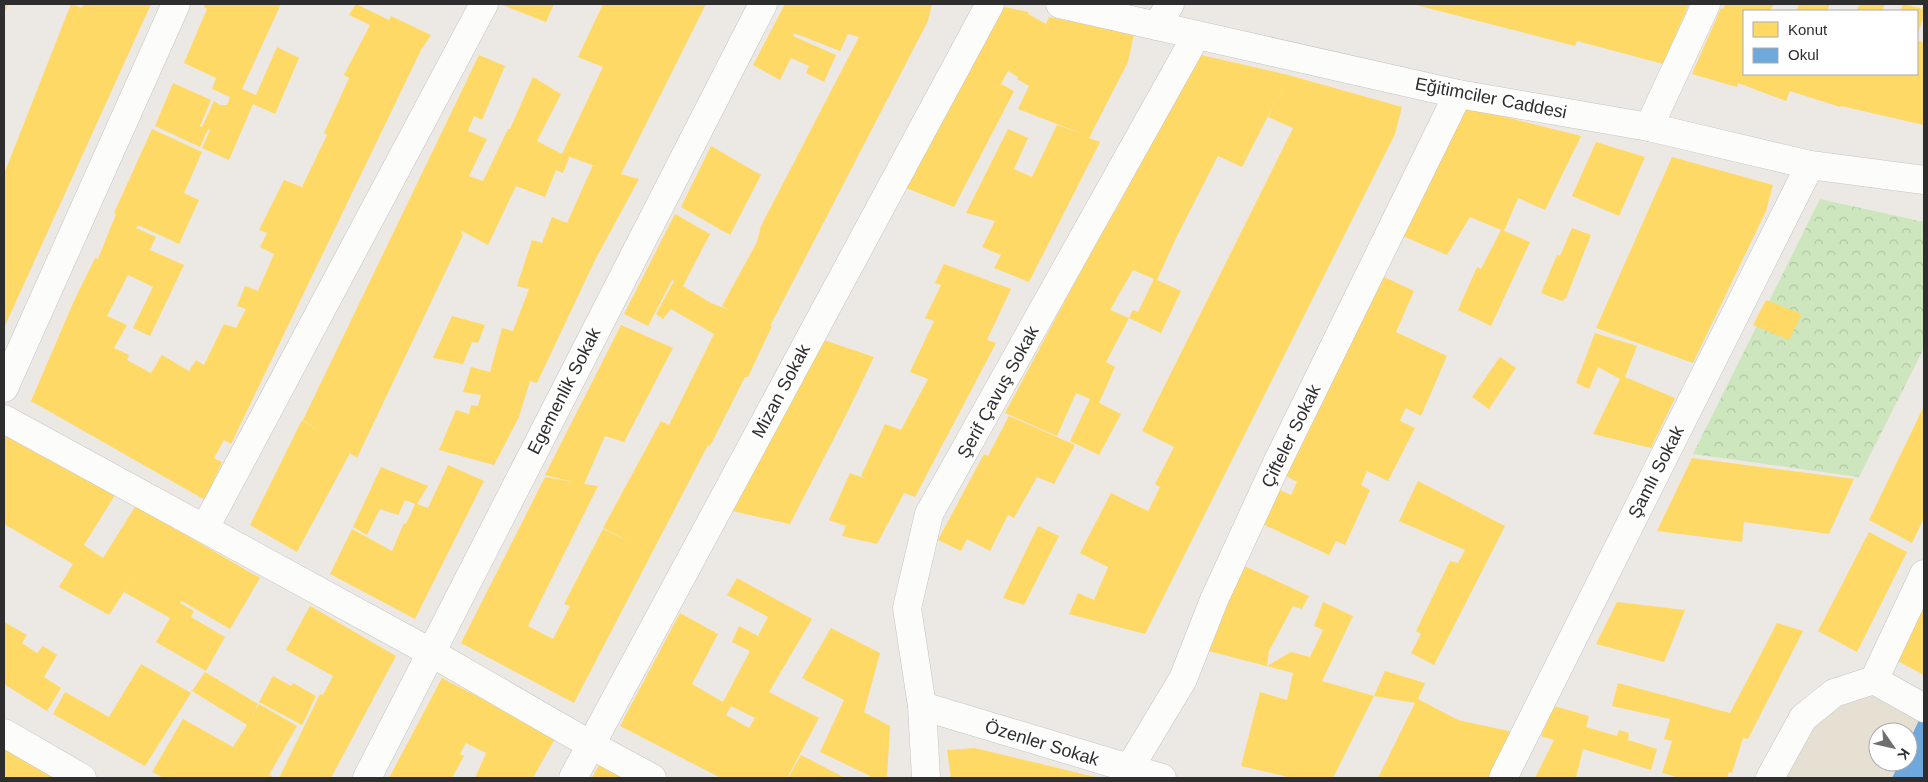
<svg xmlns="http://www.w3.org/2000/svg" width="1928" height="782" font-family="Helvetica,sans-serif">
<defs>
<pattern id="park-crowns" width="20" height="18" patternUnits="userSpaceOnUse" patternTransform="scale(1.25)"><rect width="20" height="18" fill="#cee6be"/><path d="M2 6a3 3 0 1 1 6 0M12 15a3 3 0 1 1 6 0" fill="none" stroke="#b1c6a4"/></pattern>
</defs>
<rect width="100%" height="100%" fill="#ece8e4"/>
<path fill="#e6e0d3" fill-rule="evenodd" d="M1874 680 1924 708V778H1770L1803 718ZM1878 732H1908V762H1878Z"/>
<polygon fill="url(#park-crowns)" points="1820,199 1924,222 1924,348 1859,477 1693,454"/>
<g fill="#ffd966" fill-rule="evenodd">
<polygon points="4,4 8,4 4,15"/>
<polygon points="71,4 82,8 83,4 151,4 4,328 4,174"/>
<polygon points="205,4 281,4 242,89 256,95 277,47 299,58 275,114 253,104 229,160 202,148 210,130 208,129 200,147 155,126 173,83 211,100 200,126 202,127 214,101 220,105 227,105 230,97 212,89 216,78 184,63 207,9 204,7"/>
<polygon points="356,4 389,20 391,16 431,35 421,50 231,444 224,440 214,458 222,462 205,500 31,401 74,301 95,258 98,259 116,214 114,213 152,129 202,152 184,193 199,200 179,244 138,225 136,228 156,237 150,250 184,265 150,336 133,328 153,287 128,275 107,316 127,325 114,348 129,355 127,360 151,373 162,355 189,371 196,360 204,365 224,324 236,328 246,309 237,306 245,286 258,291 274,254 260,247 267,233 259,230 284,180 302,187 327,135 324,133 349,78 344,75 370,25 349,15"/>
<polygon points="500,4 554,4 546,22"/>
<polygon points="603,4 706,4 621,174 639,179 595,260 537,383 530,381 519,417 494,465 439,450 456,410 469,414 471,405 478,406 481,395 463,392 471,367 490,372 502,328 513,331 529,289 517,286 532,240 542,243 552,217 567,223 593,165 598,167 567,156 569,158 563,173 556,170 545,197 516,186 488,245 462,231 461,234 463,235 357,458 350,453 297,552 250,525 302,420 321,432 303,420 479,55 505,66 482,120 474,116 468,131 487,139 469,176 483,181 508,129 510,129 533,77 561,94 537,141 562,154 603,67 578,57"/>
<polygon points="785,4 932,4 928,21 770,326 772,326 748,377 745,377 710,446 708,445 574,703 461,643 545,477 573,482 545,475 621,325 673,348 624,442 605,436 584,484 598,486 528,626 553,639 570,606 564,604 603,529 630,542 603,528 661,421 669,425 714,334 671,309 663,319 656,314 674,281 672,280 648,326 624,314 675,214 710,234 683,286 711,303 729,310 722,306 757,242 761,226 859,37 848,34 840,51 794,33 793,36 836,55 824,82 806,73 809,66 791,58 780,80 753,65"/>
<polygon points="1412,4 1689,4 1663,64 1577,41 1575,46"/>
<polygon points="1725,4 1774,4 1770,11 1744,11 1744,74 1917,74 1917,40 1924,43 1924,125 1841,106 1840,107 1790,91 1786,101 1738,83 1737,87 1692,74 1721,8 1723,9"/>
<polygon points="1799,4 1830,4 1827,11 1796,11"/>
<polygon points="1860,4 1885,4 1882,11 1856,11"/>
<polygon points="1903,4 1924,9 1924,16 1917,35 1917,11 1900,11"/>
<polygon points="994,5 1029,12 1028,14 1046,24 1049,17 1134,34 1128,62 1089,138 1100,142 1029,282 994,268 1001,255 982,247 995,221 966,213 1008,129 1028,138 1014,169 1032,177 1057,125 1083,134 1018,109 1029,86 1017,79 1018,77 1008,71 1001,84 1014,91 954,207 901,186"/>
<path d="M1197 54 1288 75 1402 107 1395 134 1145 634 1069 614 1078 593 1094 600 1108 567 1080 553 1111 493 1148 511 1160 487 1155 484 1174 447 1142 431 1293 128 1268 117 1286 81 1242 167 1218 156 1176 238 1157 280 1181 291 1161 333 1129 318 1106 362 1115 367 1099 403 1121 414 1099 455 1070 441 1090 399 1076 393 1057 436 1005 413 1113 211 1115 212ZM1133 270 1154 279 1138 312 1133 310 1129 318 1110 310Z"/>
<polygon points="1466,107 1581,136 1545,210 1518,198 1504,231 1530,242 1491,326 1458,310 1477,267 1481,269 1501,230 1470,217 1447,255 1400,235"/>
<polygon points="1596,142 1645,157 1619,216 1572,196"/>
<polygon points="711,146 761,175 730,235 681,207"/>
<polygon points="1672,157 1773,185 1766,211 1693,363 1596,328"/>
<polygon points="1572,228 1591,235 1566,298 1562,301 1541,293 1557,255 1560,256"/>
<polygon points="944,264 1011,289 987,340 996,343 915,497 904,493 877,544 842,536 846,526 829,520 850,473 866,479 861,476 885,424 901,430 928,379 910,372 934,321 925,318 941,285 935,283"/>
<polygon points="1378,274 1414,291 1396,332 1447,356 1421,416 1406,408 1403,414 1400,421 1415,428 1388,481 1367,471 1361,485 1370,490 1345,545 1336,541 1329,555 1258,522 1280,490 1291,495 1297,482 1286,476 1299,441 1303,442 1362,316"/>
<polygon points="1766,300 1802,314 1789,340 1753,325"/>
<polygon points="452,316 485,325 478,343 472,342 463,364 433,358"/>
<polygon points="1595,333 1637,346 1625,377 1675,398 1651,448 1593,434 1620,379 1598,367 1589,389 1576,383"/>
<polygon points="821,339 874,357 846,415 790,524 732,511"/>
<polygon points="1500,357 1516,368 1489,409 1472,397"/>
<polygon points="1924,406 1924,518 1912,543 1869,520"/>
<polygon points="1009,416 1075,445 1054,484 1037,477 1014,518 1008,515 990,551 967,539 961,551 938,540 984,454 988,456"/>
<polygon points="4,431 115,495 84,545 103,558 138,502 168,521 167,524 260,578 230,629 182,601 180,603 194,611 191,617 225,637 206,671 156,642 170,618 124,592 138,570 109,615 59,587 73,564 4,524"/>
<polygon points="1692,458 1854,479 1829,534 1744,522 1742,542 1657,531"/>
<polygon points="448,465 484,481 415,619 330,574 352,529 392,551 404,523 406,524 415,504 405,500 398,515 380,509 367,535 353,527 381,467 428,486 417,504 428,508"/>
<polygon points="1418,481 1505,526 1434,665 1411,653 1421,634 1416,631 1450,561 1458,563 1465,550 1399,521"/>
<polygon points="1038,526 1059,536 1024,605 1003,598"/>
<polygon points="1869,532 1907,552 1857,652 1818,631"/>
<polygon points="1238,563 1309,596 1302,609 1293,606 1269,651 1267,666 1291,652 1310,657 1323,630 1314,626 1323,602 1353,616 1322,681 1374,696 1333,778 1292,778 1241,766 1260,692 1287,700 1293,673 1197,648"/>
<path d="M737 578 812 619 769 692 819 718 787 778H721L620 726 680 613 718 634 692 684 723 702 750 651 732 642 739 626 758 636 768 617 727 595ZM731 706 755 718 749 728 726 715Z"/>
<polygon points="1924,597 1924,675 1892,658"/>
<polygon points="1617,602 1685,610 1664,662 1596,644"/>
<polygon points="310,606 396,656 331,778 279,778 320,694 323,695 333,676 286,650"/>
<polygon points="4,622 27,635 22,643 37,653 43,646 57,655 44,677 61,688 47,711 4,684"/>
<polygon points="1777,623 1803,631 1748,739 1743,738 1732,773 1729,772 1727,778 1680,778 1662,773 1672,741 1664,739 1670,719 1612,706 1618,683 1730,713"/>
<polygon points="831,628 880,653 864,712 890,726 887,778 869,778 870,776 820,752 844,700 802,678"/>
<polygon points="141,664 191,693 145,766 53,714 65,692 109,717"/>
<polygon points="1385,671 1425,683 1418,699 1458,720 1513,732 1490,778 1378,778 1415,703 1374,696"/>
<polygon points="205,672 258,704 251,717 259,704 297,726 269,775 274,778 164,778 152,772 183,719 233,747 247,725 192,691"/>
<polygon points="273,676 291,686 293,683 316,696 302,725 259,702"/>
<polygon points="442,678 556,737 533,778 475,778 486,753 466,743 460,754 464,756 452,778 389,778"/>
<polygon points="1554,706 1589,716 1586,727 1617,736 1619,730 1629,733 1628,740 1657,749 1651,770 1583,749 1576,778 1535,778 1554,740 1541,736"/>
<polygon points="4,741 63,778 4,778"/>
<polygon points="975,748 1099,778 951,778 947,750"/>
<polygon points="801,755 845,778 788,778"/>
<polygon points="601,761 632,778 592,778"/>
</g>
<polygon fill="#6fa8dc" points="1919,720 1924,723 1924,778 1892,778 1900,762 1908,762 1908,744"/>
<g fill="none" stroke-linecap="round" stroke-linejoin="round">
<g stroke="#c5c4c5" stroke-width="29">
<g id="street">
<polyline points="1157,26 1170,4"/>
<polyline points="1649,127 1706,4"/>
<polyline points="4,388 176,4"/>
<polyline points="4,419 430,652 591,745 652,778"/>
<polyline points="205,528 484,4"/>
<polyline points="1874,680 1924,574"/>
<polyline points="1874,680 1924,708"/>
<polyline points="922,706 1162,778"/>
<polyline points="4,733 82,778"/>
<polyline points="367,778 763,4"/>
<polyline points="573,778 990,4"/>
<polyline points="926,778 922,706 907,608 929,514 1196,36"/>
<polyline points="1130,778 1129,769 1183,679 1214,600 1277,463 1458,94"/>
<polyline points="1503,778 1810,165"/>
<polyline points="1770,778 1803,718 1834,693 1874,680"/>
</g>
</g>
<g stroke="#c5c4c5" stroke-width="29">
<polyline id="secondary" points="1060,4 1458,94 1649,127 1810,165 1924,180"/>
</g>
<use href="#street" stroke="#fcfcfb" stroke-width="28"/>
<use href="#secondary" stroke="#fcfcfb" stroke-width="28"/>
</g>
<g text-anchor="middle" stroke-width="5" stroke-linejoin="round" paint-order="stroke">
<g font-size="18" fill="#2e2e2e" stroke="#fff">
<text transform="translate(1491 98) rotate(11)" y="6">Eğitimciler Caddesi</text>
<text transform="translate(564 391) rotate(-63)" y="6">Egemenlik Sokak</text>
<text transform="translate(781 391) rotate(-62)" y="6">Mizan Sokak</text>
<text transform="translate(998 392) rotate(-61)" y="6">Şerif Çavuş Sokak</text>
<text transform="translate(1291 436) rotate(-64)" y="6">Çifteler Sokak</text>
<text transform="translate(1656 472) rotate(-63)" y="6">Şamlı Sokak</text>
<text transform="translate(1042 743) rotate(17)" y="6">Özenler Sokak</text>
</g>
</g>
<rect width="1928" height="782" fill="none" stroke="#2e2e2e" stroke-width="10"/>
<rect x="1743" y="10" width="175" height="65" fill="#ffffff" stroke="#ababab"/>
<rect x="1753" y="22" width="25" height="15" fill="#ffd966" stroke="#ababab"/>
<text x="1788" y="35" font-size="15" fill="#2e2e2e">Konut</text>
<rect x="1753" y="48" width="25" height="15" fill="#6fa8dc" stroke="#ababab"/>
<text x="1788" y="60" font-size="15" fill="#2e2e2e">Okul</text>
<g transform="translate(1893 747) rotate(124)"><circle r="24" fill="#ffffff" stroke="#ababab"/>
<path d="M0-4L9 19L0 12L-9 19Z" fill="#706f6e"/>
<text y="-8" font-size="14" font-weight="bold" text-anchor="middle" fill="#2e2e2e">K</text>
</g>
</svg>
